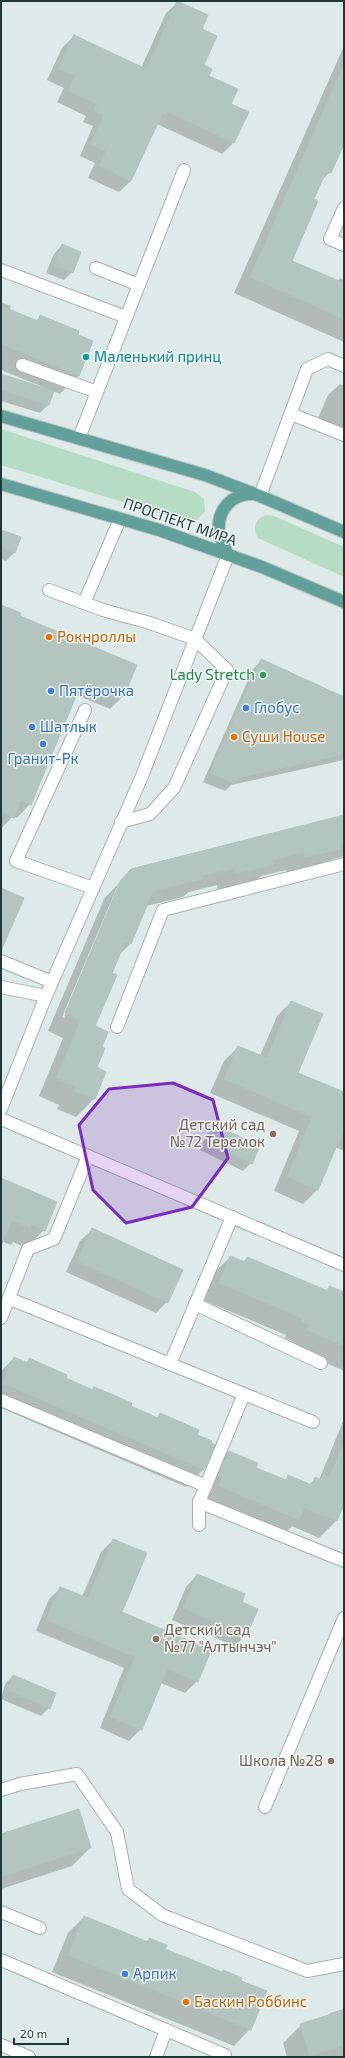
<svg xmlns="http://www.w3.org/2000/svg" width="345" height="2058" font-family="'Exo 2',sans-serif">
<rect width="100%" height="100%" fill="#deeae7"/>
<g fill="#b6dcc5">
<polygon points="1,429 195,492 204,499 205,511 197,520 189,522 1,465"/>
<path d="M266 515 274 516 344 547V577L258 538C252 528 255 519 266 515Z"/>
</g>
<g fill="#0003" fill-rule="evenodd">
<polygon points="178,2 200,30 203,65 208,76 229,105 234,142 222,154 157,124 131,181 119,192 88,178 95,163 80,156 93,126 83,122 86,116 57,102 64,88 47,80 62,48 74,36 141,68 166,13"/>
<polygon points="344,46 344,141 330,172 320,182 313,200 291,261 337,281 340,278 344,280 344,342 234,293"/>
<polygon points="62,245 72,272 64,280 46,273 54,254"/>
<polygon points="1,302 11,306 9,310 36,321 41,316 91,341 78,376 60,394 53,391 48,405 40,413 1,401 1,375 42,388 43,387 1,370"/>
<polygon points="340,384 344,386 344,429 318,418 328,395"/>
<polygon points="1,531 15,552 6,561 1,559"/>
<polygon points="1,606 18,616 136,665 123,696 110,709 76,695 30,804 17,818 13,816 1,829"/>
<polygon points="261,661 344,698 344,760 231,785 225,791 203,782 253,669"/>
<path d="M344 816V856L330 860 323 866 287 875 286 870 261 876 254 882 218 891 217 885 189 892 183 897 146 906 130 944 119 955 94 1027 100 1047 95 1068 105 1072 94 1099 76 1117 57 1109 59 1105 39 1096 63 1038 48 1031 104 899 131 870ZM118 885H120L64 1018 62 1017Z"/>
<polygon points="291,1002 297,1073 344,1093 344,1151 335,1147 317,1190 303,1204 274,1191 299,1131 210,1093 224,1061 238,1047 260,1056 277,1016"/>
<polygon points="216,1126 251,1163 243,1171 200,1150 207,1134"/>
<polygon points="1,1180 44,1230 26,1248 13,1242 11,1245 1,1241"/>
<polygon points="92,1230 167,1302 156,1313 66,1272 80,1241"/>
<polygon points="230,1257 243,1262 248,1258 326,1291 329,1288 344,1294 344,1371 291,1347 293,1342 285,1338 286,1335 203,1300 213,1274"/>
<polygon points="14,1358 26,1363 30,1359 64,1379 92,1391 95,1388 130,1407 156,1418 160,1414 196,1435 204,1469 186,1487 1,1408 1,1371"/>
<polygon points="344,1419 344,1506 336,1521 319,1538 292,1526 282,1536 203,1503 212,1469 229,1452 255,1468 284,1481 288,1477 309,1485 315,1479 319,1480"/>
<polygon points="113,1540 121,1613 197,1681 185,1693 161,1683 141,1729 129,1741 100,1728 124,1668 36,1631 49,1599 61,1588 82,1597 101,1552"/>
<polygon points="197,1575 240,1602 257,1609 246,1635 235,1646 172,1620 186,1587"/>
<polygon points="13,1676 49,1708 41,1716 1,1699 5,1684"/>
<polygon points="1,1835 90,1848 72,1866 1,1889"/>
<polygon points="84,1917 146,1942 149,1939 164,1950 240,1982 250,2029 234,2046 52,1972 68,1933"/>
<polygon points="343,2009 344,2057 287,2057 283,2043 301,2025 326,2017 330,2013"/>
</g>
<g fill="#b4c5c0" stroke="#b1c4be">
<polygon points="177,1 208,15 202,29 217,36 204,65 212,69 209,76 238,89 231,104 249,112 234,143 168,112 167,116 162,114 131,181 99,166 106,151 90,144 104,115 94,110 97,104 68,91 75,76 58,69 74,35 146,69"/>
<polygon points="344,64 344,144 331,173 326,171 314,199 318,201 292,261 344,283 344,319 250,277"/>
<polygon points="62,244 81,252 73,273 54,265"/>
<polygon points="1,306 38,321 40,315 79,331 78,335 93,341 79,376 1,344"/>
<polygon points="1,374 54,391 49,405 1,390"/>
<polygon points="1,530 21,537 15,553 1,548"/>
<polygon points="1,605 21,613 20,616 137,665 124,696 83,679 31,805 21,800 14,818 1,812"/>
<polygon points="261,659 344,697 344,754 238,778 234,783 210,773"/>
<polygon points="344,815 344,843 341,844 342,849 305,857 304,852 272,860 274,865 236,873 235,868 202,876 203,879 153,891 131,944 125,942 112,973 117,975 95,1026 108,1032 102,1047 105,1048 97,1067 106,1072 95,1099 74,1091 76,1087 56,1078 81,1020 65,1013 121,880 131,869"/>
<polygon points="1,888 24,898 1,951"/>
<polygon points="291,1001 323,1014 298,1073 344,1092 344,1129 318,1190 287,1177 312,1117 224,1079 238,1046 267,1058"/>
<polygon points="215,1125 260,1146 252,1164 207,1142"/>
<polygon points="1,1178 57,1202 45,1231 31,1224 30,1228 12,1220 1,1246"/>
<polygon points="92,1228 183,1270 168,1303 77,1261"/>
<polygon points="230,1256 245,1262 247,1257 328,1291 329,1286 344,1292 344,1346 307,1330 309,1325 301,1321 302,1318 219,1283"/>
<polygon points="14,1357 28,1363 29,1358 67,1375 66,1378 93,1390 94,1387 132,1403 131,1406 158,1418 160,1413 199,1430 197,1435 212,1441 211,1443 215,1445 204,1470 2,1383"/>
<polygon points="344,1442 344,1504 337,1521 304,1508 299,1520 219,1486 222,1477 218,1475 228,1451 258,1463 256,1468 286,1480 288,1475 312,1485 315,1477 321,1480 323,1474 329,1477"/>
<polygon points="113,1539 147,1553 122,1612 211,1650 198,1682 167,1669 142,1730 110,1717 135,1657 46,1620 60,1587 88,1598"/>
<polygon points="197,1574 245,1594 242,1602 258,1609 247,1635 183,1608"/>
<polygon points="13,1675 56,1693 50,1709 7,1690"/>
<polygon points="79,1809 91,1848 1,1877 1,1834"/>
<polygon points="84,1916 148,1942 149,1938 167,1945 165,1949 222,1972 223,1970 242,1978 241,1981 267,1991 251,2030 68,1955"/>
<polygon points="344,2010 344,2045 310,2056 300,2024"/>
</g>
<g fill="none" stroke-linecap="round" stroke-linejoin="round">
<g stroke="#a1b2ae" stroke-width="14">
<g id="minor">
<polyline points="344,208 330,239 344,245"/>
<polyline points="96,268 139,285"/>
<polyline points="1,270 126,317"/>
<polyline points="22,365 97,392"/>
<polyline points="291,414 344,435"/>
<polyline points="79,438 184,170"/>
<polyline points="260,496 307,369 328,359 344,366"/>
<polyline points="49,590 103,610 150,623 195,639 227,670 174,788 150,814 121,822"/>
<polyline points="84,603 120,519"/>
<polyline points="85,710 16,861 93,888"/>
<polyline points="1,961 52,982"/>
<polyline points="1,987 46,996"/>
<polyline points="117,1027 163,910 344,864"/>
<polyline points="1,1109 46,996 142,776 228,555"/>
<polyline points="1,1119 344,1265"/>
<polyline points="10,1299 313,1422"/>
<polyline points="195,1304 321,1363"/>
<polyline points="1,1318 28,1249 54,1239 88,1156"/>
<polyline points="170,1364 232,1217"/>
<polyline points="244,1394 199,1502 344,1561"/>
<polyline points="1,1400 206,1486"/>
<polyline points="199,1525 199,1502"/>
<polyline points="1,1790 20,1784 77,1774 117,1832 128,1889 162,1915 307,1971 344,1964"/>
<polyline points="265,1807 344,1618"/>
<polyline points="1,1912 40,1928"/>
<polyline points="1,1960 225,2055"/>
<polyline points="1,2045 29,2057"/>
<polyline points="156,2057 166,2030"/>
</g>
</g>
<g stroke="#bcc4c3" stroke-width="14">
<g id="major">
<polyline points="1,416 205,475 260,496 344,532"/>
<polyline points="1,484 159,530 262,567 344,602"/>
<path d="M228 555C225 548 220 539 219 531 217 510 232 493 253 494"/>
</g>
</g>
<use href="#minor" stroke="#fff" stroke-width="12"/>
<use href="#major" stroke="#62a199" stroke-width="12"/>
</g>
<path fill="#7b2cbf" fill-opacity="0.2" stroke="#7b2cbf" stroke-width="3" stroke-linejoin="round" d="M173 1083 213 1100 228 1158 192 1207 126 1223 93 1190 79 1125 109 1089Z"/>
<circle fill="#0f9aa8" stroke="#eff7f4" stroke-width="1.5" cx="86" cy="357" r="4"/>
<g fill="#e8710a" stroke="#eff7f4" stroke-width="1.5">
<circle cx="49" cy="637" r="4"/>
<circle cx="234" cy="737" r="4"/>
<circle cx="186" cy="2002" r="4"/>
</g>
<circle fill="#2e9e5b" stroke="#eff7f4" stroke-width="1.5" cx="263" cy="675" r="4"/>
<g fill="#3f7fe0" stroke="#eff7f4" stroke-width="1.5">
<circle cx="51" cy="691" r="4"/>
<circle cx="246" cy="708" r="4"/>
<circle cx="32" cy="727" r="4"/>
<circle cx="43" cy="744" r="4"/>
<circle cx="125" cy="1974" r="4"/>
</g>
<g fill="#8d6e63" stroke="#eff7f4" stroke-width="1.5">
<circle cx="273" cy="1134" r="4"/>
<circle cx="156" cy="1639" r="4"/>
<circle cx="331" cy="1761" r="4"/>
</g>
<g text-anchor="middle" stroke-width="3" stroke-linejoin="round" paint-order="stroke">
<g font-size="15" fill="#0d838f" stroke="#eff7f4" text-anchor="start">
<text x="94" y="362">Маленький принц</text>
</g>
<g font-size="15" fill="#1f3a36" stroke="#eff7f4">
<text transform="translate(180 522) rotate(19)" y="5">ПРОСПЕКТ МИРА</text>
</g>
<g font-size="15" fill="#c56008" stroke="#eff7f4" text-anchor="start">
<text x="57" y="642">Рокнроллы</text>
<text x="242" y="742">Суши House</text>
<text x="194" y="2007">Баскин Роббинс</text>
</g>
<g font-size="15" fill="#27864d" stroke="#eff7f4" text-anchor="end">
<text x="255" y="680">Lady Stretch</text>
</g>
<g font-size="15" fill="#366cbe" stroke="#eff7f4" text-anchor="start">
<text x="59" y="696">Пятёрочка</text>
<text x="254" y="713">Глобус</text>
<text x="40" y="732">Шатлык</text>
<text x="43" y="764" text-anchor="middle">Гранит-Рк</text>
<text x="133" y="1979">Арпик</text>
</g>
<g font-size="15" fill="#785e54" stroke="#eff7f4" text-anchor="end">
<text x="265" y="1130">Детский сад<tspan x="265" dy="17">№72 Теремок</tspan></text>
<text x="164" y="1635" text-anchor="start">Детский сад<tspan x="164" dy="17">№77 "Алтынчэч"</tspan></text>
<text x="323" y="1766">Школа №28</text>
</g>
</g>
<rect width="345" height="2058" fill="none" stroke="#1f3a36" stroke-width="4"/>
<path d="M14 2038v6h54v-6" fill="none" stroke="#1f3a36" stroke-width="2"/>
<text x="20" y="2038" font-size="12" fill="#1f3a36" stroke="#eff7f4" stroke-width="3" paint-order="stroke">20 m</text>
</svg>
